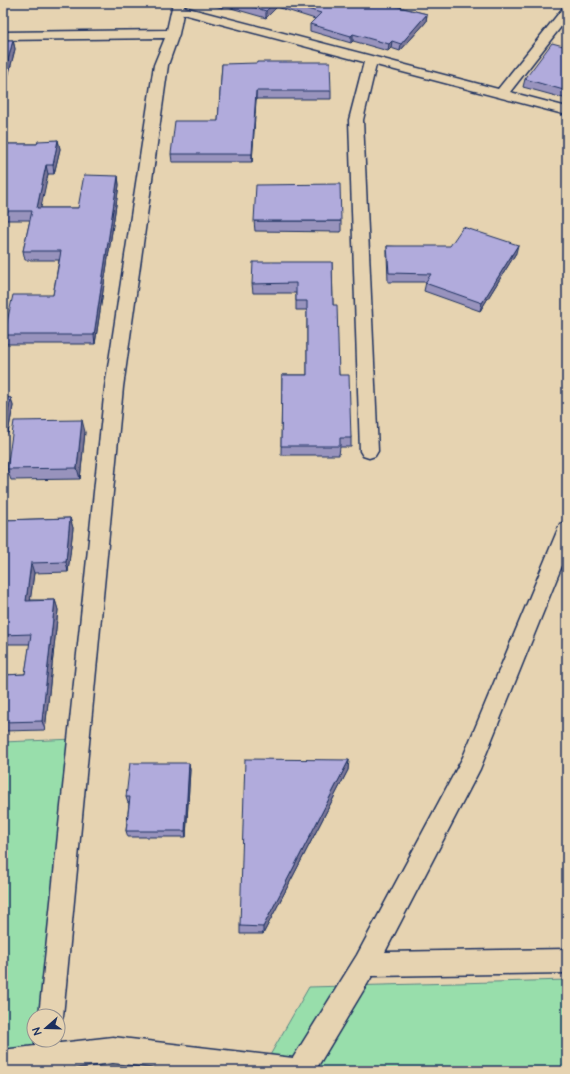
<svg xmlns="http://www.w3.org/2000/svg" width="570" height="1074" font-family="'Architects Daughter',sans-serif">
<rect width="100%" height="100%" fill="#e6d3b1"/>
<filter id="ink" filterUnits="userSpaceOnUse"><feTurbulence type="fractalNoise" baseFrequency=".025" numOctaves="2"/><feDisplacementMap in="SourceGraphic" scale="8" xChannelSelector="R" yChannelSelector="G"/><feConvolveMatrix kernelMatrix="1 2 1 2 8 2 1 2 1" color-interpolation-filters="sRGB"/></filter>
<g filter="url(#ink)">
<g fill="#98deab" stroke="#5a8684">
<polygon points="75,739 42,1016 34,1016 34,1040 39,1040 35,1071 3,1071 3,742"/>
<polygon points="567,980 567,1071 261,1071 309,987"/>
</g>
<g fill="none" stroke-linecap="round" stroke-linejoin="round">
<g stroke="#1b2f5e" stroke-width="3">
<g id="minor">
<polygon points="173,3 185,3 184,7 498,89 563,8 567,7 567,19 510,92 567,107 567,115 376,65 363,120 378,451 375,456 369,458 363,456 360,451 349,120 364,62 183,14 179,34 168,65 123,387 63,1016 60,1025 58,1026 58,1016 39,1016 105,387 154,65 165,38 3,40 3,32 167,30"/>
<polygon points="567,521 567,553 480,769 385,952 567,949 567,973 372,976 315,1071 185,1071 113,1063 47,1071 3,1071 3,1050 35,1046 35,1040 58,1040 58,1034 60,1043 113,1037 293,1058 357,955 463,757 558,529 560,524"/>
</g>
</g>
<use href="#minor" fill="#e6d3b1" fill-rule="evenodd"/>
</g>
<g fill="#9893bd" stroke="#1b2f5e">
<polygon points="206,3 387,3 386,4 427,14 426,22 400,51 391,48 388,51 353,41 351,43 310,31 310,24 315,19 277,7 266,18 224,6 222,8"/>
<polygon points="3,40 13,40 15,49 6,85 3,85"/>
<polygon points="567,47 567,99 523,87 525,79"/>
<polygon points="222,64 331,91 331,99 256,99 252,162 172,162 171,154 218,121"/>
<polygon points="58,140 60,149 54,174 48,174 40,208 78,208 118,176 119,185 95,344 6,344 4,335 53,295 59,260 25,260 23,251 30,220 3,220 3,144 37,144"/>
<polygon points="254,221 341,221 341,232 255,231"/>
<polygon points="387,246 516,253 480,311 424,291 426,282 388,282 387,254"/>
<polygon points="332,262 333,305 339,375 351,438 351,447 340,447 339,455 281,455 282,375 307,375 307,310 296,310 296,293 253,293 252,284"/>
<polygon points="3,397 11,398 13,406 8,433 3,433"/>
<polygon points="85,432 80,479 11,480 7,469"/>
<polygon points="70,518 73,528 68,572 34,573 30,600 55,600 58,610 45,730 3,731 3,675 25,674 30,644 3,644 3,520"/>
<polygon points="349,760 348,770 263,934 240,934 240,926"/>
<polygon points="189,763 190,770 186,837 128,837 126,831 129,803 128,803 126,797"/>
</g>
<g fill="#7c789a" stroke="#1b2f5e">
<polygon points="222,3 224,3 224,6 222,8"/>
<polygon points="274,3 277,3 277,7 266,18 266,11"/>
<polygon points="427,14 426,22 400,51 401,44"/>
<polygon points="353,34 353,41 351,43 351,36"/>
<polygon points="13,40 15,49 6,85 4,76"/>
<polygon points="392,41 391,48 388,51 389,44"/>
<polygon points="256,91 256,99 252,162 252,154"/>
<polygon points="58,140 60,149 54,174 53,165"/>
<polygon points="46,165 48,174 39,217 37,208"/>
<polygon points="118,176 119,185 95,344 94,335"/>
<polygon points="518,245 516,253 480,311 482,303"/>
<polygon points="11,398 13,406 8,433 5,425"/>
<polygon points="82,420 85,432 80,479 77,468"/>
<polygon points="70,518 73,528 68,572 66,562"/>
<polygon points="31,563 34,573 29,610 26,601"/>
<polygon points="55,600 58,610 45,730 42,721"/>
<polygon points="349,760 348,770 263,934 263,927"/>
<polygon points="189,763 190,770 186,837 185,831"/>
</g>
<g fill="#b1abdc" stroke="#1b2f5e">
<polygon points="240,3 274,3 266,11"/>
<polygon points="287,3 383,3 427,14 401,44 392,41 389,44 353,34 351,36 310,24 321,13"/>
<polygon points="3,40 13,40 4,76 3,76"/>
<polygon points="552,43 567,47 567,91 525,79"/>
<polygon points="257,62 330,62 331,91 256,91 252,154 171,154 175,121 218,121 222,64 257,63"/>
<polygon points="58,140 53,165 46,165 37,208 78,208 84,175 118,176 94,335 4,335 13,295 53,295 61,251 23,251 32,211 3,211 3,144 37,144 38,141"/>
<polygon points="340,184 341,221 254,221 256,185"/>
<polygon points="463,227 518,245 482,303 425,283 431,274 389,273 387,246 450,246"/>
<polygon points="253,262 332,262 333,305 337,305 339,375 349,375 351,438 340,438 340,446 281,446 282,375 307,375 307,301 296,301 296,283 252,284"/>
<polygon points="3,397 11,398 5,425 3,425"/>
<polygon points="82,420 77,468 7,469 14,421"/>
<polygon points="70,518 66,562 31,563 26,601 55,600 42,721 3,722 3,675 25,674 31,634 3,635 3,520"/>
<polygon points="245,759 349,760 263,927 240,926"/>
<polygon points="130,763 189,763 185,831 126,831 130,797 126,797"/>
</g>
</g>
<rect width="570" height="1074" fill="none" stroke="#e6d3b1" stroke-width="16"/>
<rect x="8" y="8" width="554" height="1058" fill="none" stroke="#1b2f5e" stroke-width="1.5" filter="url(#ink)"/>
<g transform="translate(46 1028) rotate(250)"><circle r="19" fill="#e6d3b1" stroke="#959190"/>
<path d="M0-3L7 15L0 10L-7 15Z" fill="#1b2f5e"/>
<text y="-6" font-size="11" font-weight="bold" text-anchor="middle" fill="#1b2f5e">N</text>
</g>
</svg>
